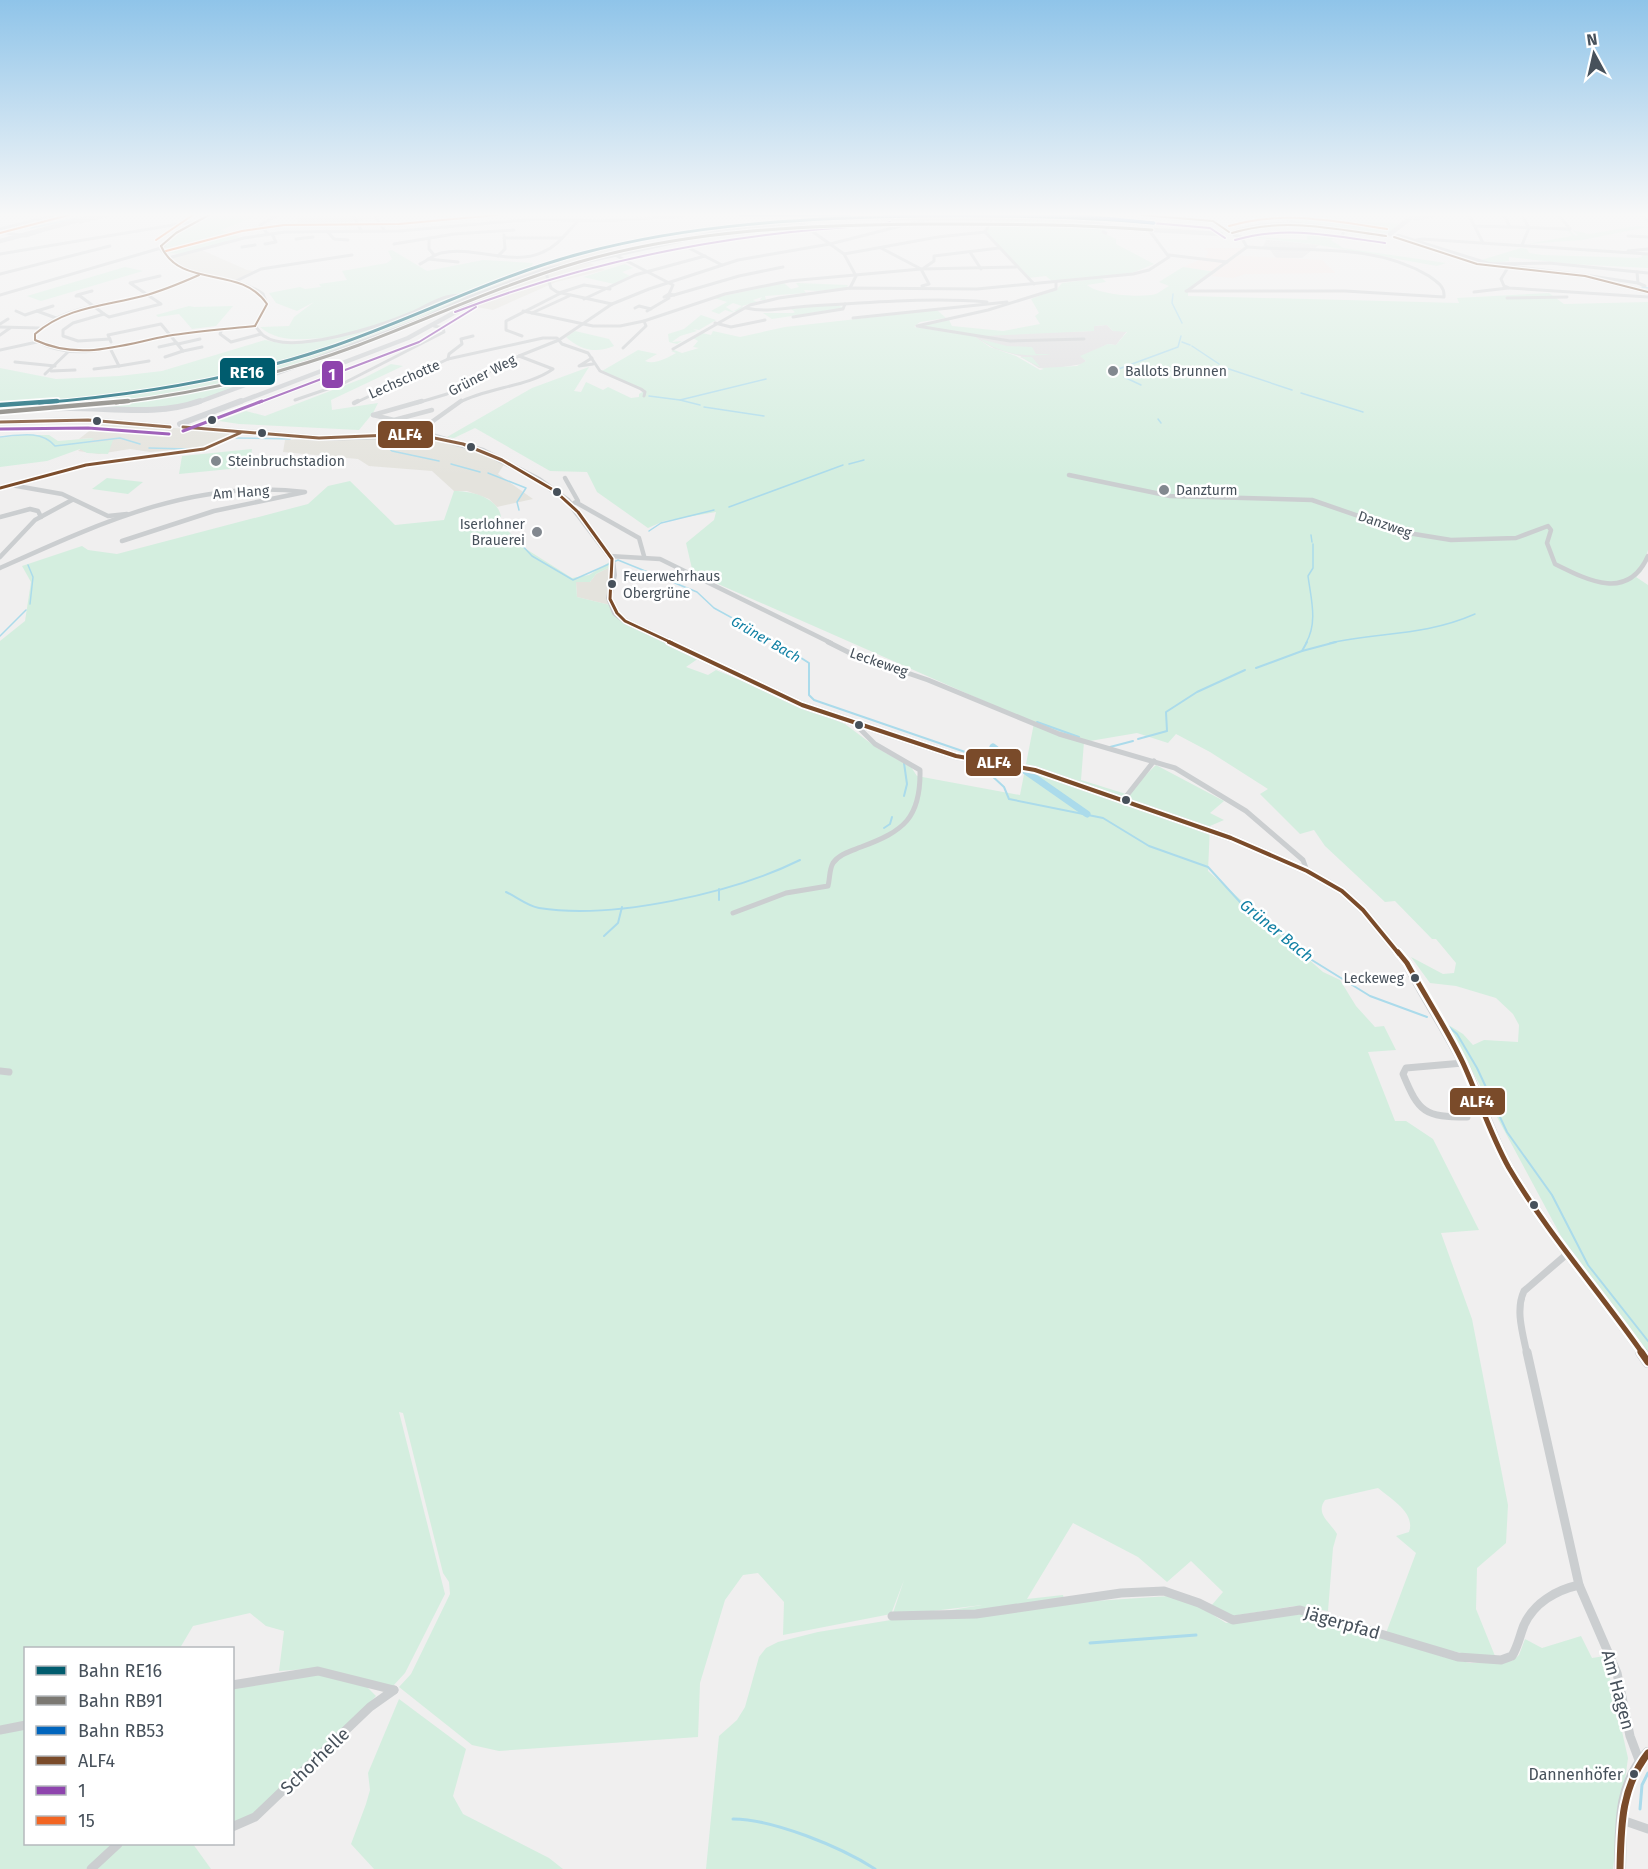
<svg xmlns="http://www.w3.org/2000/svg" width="1648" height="1869" font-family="'Fira Sans',sans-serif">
<rect width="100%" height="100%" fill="#f0efef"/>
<g fill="#e4e3dd">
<polygon points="297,215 372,215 373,219 318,225 298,224"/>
<polygon points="609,247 616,252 582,259 605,270 556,282 493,310 471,306 472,294 552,263"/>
<polygon points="202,250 247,270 253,271 235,281 193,272 168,258"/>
<polygon points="102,421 227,433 231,435 205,447 150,452 130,449 99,454 78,451 93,438 79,439"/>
<polygon points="382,436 430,437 505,463 498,474 533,499 497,507 489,499 467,491 454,491 432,471 369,466 358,459 283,452 285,440"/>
<polygon points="612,566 610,605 577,597 576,582 590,582 596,574"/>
</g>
<g fill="#dededf">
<polygon points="1266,240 1281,241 1319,245 1302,258 1276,258 1270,250 1262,249"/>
<polygon points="1107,325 1113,331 1127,331 1116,345 1108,344 1083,357 1086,361 1083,364 1050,369 1039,368 1020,356 995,349 976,338 960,333 963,331 996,334 1093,331 1094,326"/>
</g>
<polygon fill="#f6e8e6" points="1205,248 1243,248 1245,249 1238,255 1244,256 1322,260 1336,273 1245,274 1233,278 1211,276 1215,272 1183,267 1206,257 1208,252"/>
<g fill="#d4eedf">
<polygon points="211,215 259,215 221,230 240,237 184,254 167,253 165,247 181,230"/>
<polygon points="1266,215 1335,215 1344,221 1402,224 1392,233 1381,233 1298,225 1295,221"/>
<polygon points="997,220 1070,220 1105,228 1107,230 1102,232 1116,239 1116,244 1154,264 1132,273 1053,282 1046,276 1028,278 986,232"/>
<polygon points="1637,226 1648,227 1582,240 1527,244 1572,236 1568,231 1553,230 1569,230 1576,236 1578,235 1572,230 1589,234"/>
<polygon points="1308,232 1341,236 1331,240 1343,248 1446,263 1437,266 1313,244 1241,236 1307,240"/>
<path d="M1521 248 1527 249 1529 253 1542 255 1637 258 1642 257 1641 254 1648 255V268L1571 264 1509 257V261C1498 263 1489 264 1478 261Z"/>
<path d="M392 250 427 271 483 260 533 263 529 271 438 310 224 392 182 406 153 409 0 410V368L56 379 119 376 162 371 265 340 280 343 341 338C313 336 284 347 260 327L289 326 294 317 314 302 297 311 276 303 269 293 300 287 305 289 321 287 319 284 347 280 342 271 387 263 392 259 388 251Z"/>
<polygon points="625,264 633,268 622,272 630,276 614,284 583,277"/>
<polygon points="125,267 143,271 41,301 27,296"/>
<path d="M1183 267 1216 272 1188 291V296L1459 303 1457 298 1549 293 1564 304 1648 302V550L1642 571 1636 577 1648 585V1358L1570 1253 1447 1024 1463 1034 1473 1045 1484 1040 1518 1042 1519 1025 1513 1014 1496 998 1456 986 1430 983 1411 957 1443 974 1454 973 1456 963 1436 939H1432L1395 901 1385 902 1325 846 1314 830 1300 834 1260 794 1268 789 1210 752 1176 734 1168 743 1137 733 1084 742 1081 780 1126 794 1156 765 1224 801 1210 813 1224 820 1210 826 1208 871 1323 972 1340 980 1356 1006 1375 1027 1384 1026 1396 1050 1368 1052 1395 1121H1406L1433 1139 1479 1230 1441 1233 1472 1319 1508 1505 1506 1543 1477 1568 1476 1609 1495 1656C1457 1656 1422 1643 1386 1633L1416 1553 1396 1536 1409 1532C1416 1513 1391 1499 1378 1488L1325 1500C1315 1514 1330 1522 1337 1534L1333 1548 1328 1611 1295 1606 1232 1616 1211 1606 1223 1592 1191 1561 1167 1582 1138 1557 1073 1523 1027 1599 1063 1595 1065 1603 1169 1596 1197 1605 1226 1623 1289 1612 1304 1614 1444 1657 1470 1663 1512 1661 1519 1655 1525 1639 1542 1648 1581 1636 1592 1658 1605 1656 1628 1758 1613 1869H706L719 1736 737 1720 745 1707 759 1657 766 1648 778 1642 818 1632 982 1605 892 1616 904 1580 891 1614 783 1635 784 1602 758 1573 743 1575 725 1600 700 1683 698 1737 499 1751 472 1745 399 1687 411 1674 450 1594 449 1582 443 1573 403 1413 399 1412 445 1594 405 1673 393 1686 321 1668 279 1671 284 1631 266 1626 250 1613 193 1626 180 1648H26L25 1722 0 1728V641L25 621 31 582 22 566 82 546 88 550 117 554 308 504 328 486 350 481 395 525 444 520 454 491C471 491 498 497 501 517L481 528 491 531 507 530 526 549 572 578 589 575 611 561 612 566 596 574 590 582H576L577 597 610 605 614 613 699 658 686 667 708 675 716 670 845 724 877 748 911 767 917 776 1020 795 1034 723 693 573 686 543 714 520 716 512 664 521 648 528 597 492 587 472 550 471 475 428 454 438 447 437 532 388 589 367 574 391 581 392 586 382 603 390 608 387 631 398 639 397V394L644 391 602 371 638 350 657 354 645 361C655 365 667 358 676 353L671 351 674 350 682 353 699 348 693 347 698 341 693 338 702 333 711 335 713 331 740 337 785 327 937 310 946 318 920 322 914 327 974 336 990 347 1016 356 1040 370 1044 369 1020 357H1032L1041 368 1077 366 1086 361 1080 356 1108 344 1116 345 1127 332 1113 331 1107 325 1094 326V331L984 336 920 326 949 320 952 326 1003 331 1040 324 1035 316 1039 313 1031 299 1057 289 1062 283 1102 278 1106 282 1087 285C1099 295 1141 298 1156 294 1160 292 1165 288 1169 286L1159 282Z"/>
<polygon points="784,283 791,289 799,287 796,283 798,283 848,285 846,288 817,291 804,290 806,293 765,296 766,300 760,300 762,297 753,300 757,302 742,306 743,307 737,312 734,311 742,306 733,303 726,307 735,313 725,310 719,314 711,311 727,302 714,298"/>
<polygon points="838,305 843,308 772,319 763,313 793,313 795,312 790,308"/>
<polygon points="189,306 194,307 233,306 216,326 192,329 179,314 158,317 156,315"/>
<polygon points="701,315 716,320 699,330 693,329 697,331 680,336 672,342 682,341 677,344 669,342 668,334 684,329"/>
<path d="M575 331 609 339 614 346C596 354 580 350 566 337Z"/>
<path d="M980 339 1007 346 1032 347 1036 354H1051C1025 358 1001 354 980 339Z"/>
<polygon points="391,364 403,366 331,400 332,410 378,403 373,413 359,430 239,424 219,421 246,411 265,416 364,378"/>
<polygon points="24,435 49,435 58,441 94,438 89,443 113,440 108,454 87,453 80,449 47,461 0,467 0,438"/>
<polygon points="252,449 250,467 179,474 182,456"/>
<polygon points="107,478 143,482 128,494 92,489"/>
<path d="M316 1674 366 1686 376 1696C341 1734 279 1805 233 1824V1688Z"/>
<polygon points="399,1699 466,1749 453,1796 463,1814 549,1858 563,1869 374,1869 351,1844 366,1804 370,1790 368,1773"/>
<polygon points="25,1729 26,1844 113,1844 86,1869 0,1869 0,1734"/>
<polygon points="123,1844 193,1844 211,1869 94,1869"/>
</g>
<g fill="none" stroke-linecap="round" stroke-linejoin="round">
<g stroke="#abdbeb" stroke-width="1.5">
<polyline points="1285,217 1363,227"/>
<polyline points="31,228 77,218"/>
<polyline points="1642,287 1648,288"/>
<polyline points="1173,294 1172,303 1182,323"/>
<polyline points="1182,342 1190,345"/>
<polyline points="1192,346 1219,364"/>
<polyline points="1223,367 1292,390"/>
<polyline points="1113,371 1178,347 1181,336"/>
<polyline points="1124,377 1141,385"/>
<polyline points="1301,393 1363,412"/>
<polyline points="649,396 680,400 766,379"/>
<polyline points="680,400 700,405"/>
<polyline points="704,407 764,416"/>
<polyline points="1158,419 1161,423"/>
<path d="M0 437C19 435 42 430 55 446L120 438 140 444"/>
<polyline points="236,438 290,439"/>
<polyline points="376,438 392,451 439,461"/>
<polyline points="149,448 187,449"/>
<polyline points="451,464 480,472"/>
<polyline points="849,464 864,460"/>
<polyline points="488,473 526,488 517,502 519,510"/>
<polyline points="729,507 843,465"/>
<polyline points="649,531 661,523 714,510"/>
<polyline points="1311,535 1312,542"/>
<polyline points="517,540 532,556 573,580 618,560 697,592 714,608 778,643"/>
<polyline points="28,565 33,577 30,604"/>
<polyline points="0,636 26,610"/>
<path d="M1306 643C1318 622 1311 599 1308 576L1313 568V544"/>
<path d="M1330 643C1380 632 1425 636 1475 614"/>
</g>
<g stroke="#abdbeb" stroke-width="2">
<polyline points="776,642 809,663 809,695 814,700 971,754"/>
<polyline points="1302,651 1336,642"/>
<polyline points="1256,668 1302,651 1307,642"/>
<polyline points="1037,722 1079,737"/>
<polyline points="1138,739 1167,731 1166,712 1197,692 1245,670"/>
<polyline points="1110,747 1133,741"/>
<polyline points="904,763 907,784 904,796"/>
<polyline points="978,763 1004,787 1009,799 1103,818 1149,846 1208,867 1250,913 1297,943 1307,957 1370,996 1427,1017"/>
<polyline points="884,828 890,824 892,817"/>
<polyline points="719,889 719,900"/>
<path d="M506 892C517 897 527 906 539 908 613 920 733 893 800 860"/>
<polyline points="604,936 618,923 622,907"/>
<polyline points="1449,1027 1457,1034 1477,1068 1507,1132 1552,1195 1588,1265 1648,1341"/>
</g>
<g stroke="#abdbeb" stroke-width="3">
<polyline points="1090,1643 1196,1635"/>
<polyline points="1640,1809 1642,1785 1648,1773"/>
<path d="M733 1819C773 1819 841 1847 875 1869"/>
</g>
<g stroke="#abdbeb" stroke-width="7">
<polyline points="993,747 1011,761"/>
<polyline points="1024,770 1087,814"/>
</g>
<g stroke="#cbced0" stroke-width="3">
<path d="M209 215 174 233 161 250C191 285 229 270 263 294L267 304 255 326"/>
<polyline points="353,215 362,232"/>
<polyline points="374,215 385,231"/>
<polyline points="683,215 695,215"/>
<polyline points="1265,215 1291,220 1298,225"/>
<polyline points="1355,215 1391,215"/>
<polyline points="1469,215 1483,243"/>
<polyline points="1504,215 1510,227"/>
<polyline points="1522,215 1529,228 1522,245"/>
<polyline points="1559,215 1570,229"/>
<polyline points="1642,215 1648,220"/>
<polyline points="80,222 106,216"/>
<polyline points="799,222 844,254 856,276 850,288"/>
<polyline points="1475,226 1570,229"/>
<polyline points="0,229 55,215"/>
<polyline points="327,231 334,239 348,240"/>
<polyline points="0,232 26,236 41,231"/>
<polyline points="985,232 1034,284"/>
<polyline points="985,232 991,222"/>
<polyline points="1103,232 1106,233"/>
<polyline points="268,234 260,225 278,215"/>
<polyline points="1234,235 1241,237 1247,247"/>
<polyline points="1628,236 1648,237"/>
<polyline points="1341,237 1345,230"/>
<polyline points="429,238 429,249 434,255"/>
<polyline points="504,238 562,238"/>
<polyline points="296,239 313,237"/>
<polyline points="1412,241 1422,239 1648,254"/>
<polyline points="265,244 276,242 272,234"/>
<polyline points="394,244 454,234 514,230"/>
<polyline points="242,247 255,245"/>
<polyline points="687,247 722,265"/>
<polyline points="881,248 921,269 929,284 922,286"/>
<polyline points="1628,251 1648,249"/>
<polyline points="970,252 981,269"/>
<polyline points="0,254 191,222"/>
<polyline points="613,254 673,285 669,294"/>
<polyline points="844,254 938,237 985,232"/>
<polyline points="1169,255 1227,262"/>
<polyline points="498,256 505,249 504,235"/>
<polyline points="168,258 244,238 285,232 399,231 537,219 601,221 683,216"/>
<polyline points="428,259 458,262"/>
<path d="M420 264C427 261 433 255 441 253 474 245 511 267 543 252 558 246 567 232 578 221"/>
<polyline points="1490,264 1549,263 1648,273"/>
<polyline points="924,268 934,261 934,256 999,248"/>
<polyline points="1507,269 1501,279 1504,286 1509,288 1648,297"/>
<polyline points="545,270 551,288 557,292 612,304"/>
<polyline points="1637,272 1638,283 1645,286"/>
<polyline points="0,274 110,246"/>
<path d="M199 275C181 283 162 291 142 296 106 306 62 305 35 334V340C75 365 124 344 167 336 196 331 226 329 255 326"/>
<polyline points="1591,276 1638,283"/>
<polyline points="236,281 261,269 352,255"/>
<polyline points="1056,282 1056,289 988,310 917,326 1010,341 1084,339"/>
<path d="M1186 291H1345L1444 297C1445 286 1437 282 1429 276 1374 243 1309 252 1247 247"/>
<polyline points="1187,291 1247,247"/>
<polyline points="1474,292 1508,288"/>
<polyline points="559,293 584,285 610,289"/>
<polygon points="669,294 674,295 664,297"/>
<polyline points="0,295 161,248"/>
<polyline points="77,295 92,291"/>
<polyline points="674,295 739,276 783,267"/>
<polyline points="76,296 80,296 104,314 73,323 63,330 63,336 78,341 110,339"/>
<polyline points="1507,298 1567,297"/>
<polyline points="584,299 635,275 705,256"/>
<polyline points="53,306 37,311 56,318"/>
<polyline points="635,308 639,306 651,309"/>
<path d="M746 308C768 313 788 307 810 306 869 303 928 297 987 302"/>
<polyline points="16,311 25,315 37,311"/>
<polyline points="523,311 593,326 620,326 644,321 725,294 789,281 921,269 1016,267"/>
<polyline points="647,311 669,298"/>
<polyline points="532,313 569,296"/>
<polyline points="104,314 109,317 161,304 130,283 160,276"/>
<polyline points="793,317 843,309 845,304"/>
<polyline points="853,318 1007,302"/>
<polyline points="715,323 731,327 765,320"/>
<polyline points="0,324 8,319"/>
<path d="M255 326C258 329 261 334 264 336 291 356 383 325 411 313 431 304 449 290 471 297"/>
<polyline points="0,327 39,328"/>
<polyline points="222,329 220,334 231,342 261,334"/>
<polyline points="0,335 10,328"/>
<polyline points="522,336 506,330 506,321 561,293"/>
<polyline points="111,342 108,335 161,324 183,351 165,357"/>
<polyline points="178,344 200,339"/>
<polyline points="159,347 177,343"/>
<polyline points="110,348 119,366 149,361"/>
<polyline points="623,348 646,326 644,321"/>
<polyline points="673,349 750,305 779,298 850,288 977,289 1133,274 1149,270 1169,257 1149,230"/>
<polyline points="0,350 37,342"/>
<polyline points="183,351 202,347"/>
<polyline points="592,358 579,366 593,364"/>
<polyline points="448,359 449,354 462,344 461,339 473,336"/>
<polyline points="15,362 55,366"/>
<polyline points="94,369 119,366"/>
<polyline points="51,371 75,370"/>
<polyline points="45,374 69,351"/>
<polyline points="295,400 342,384 444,332 443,328 434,326"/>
<polyline points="355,403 448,359 543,338 557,338 562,344 588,353 600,371 641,389 645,392 644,396"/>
<polyline points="417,403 447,394 519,356 559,340 612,304 649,289 738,260 830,244 928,219"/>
<path d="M458 403C488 387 528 387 553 369L519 356"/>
</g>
<g stroke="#cbced0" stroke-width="4.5">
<polyline points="354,403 358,401"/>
<polyline points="373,415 422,401"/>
<polyline points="373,415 394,420 432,410"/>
<polyline points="421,435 433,421 461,401"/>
<path d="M1069 475 1170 496 1312 500 1408 533 1451 540 1516 538 1548 526 1551 530 1547 543 1555 564C1589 581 1628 601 1648 556"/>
<polyline points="565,478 578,501 574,503"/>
<polyline points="11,485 62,494 108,516 127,514"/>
<polyline points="0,488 86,465 204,449 241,433"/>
<polyline points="577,503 639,538 644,556"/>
<polyline points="0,517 30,509 38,511 41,517"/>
<polyline points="609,556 660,559 831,643"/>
<polyline points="0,557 35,520 72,500"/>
<path d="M0 568C98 524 195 478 305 492L214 511 122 541"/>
</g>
<g stroke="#cbced0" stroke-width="5">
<polyline points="828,642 852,654 928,680 1059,734 1175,768 1246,811 1303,860 1307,871"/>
<polyline points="1124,799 1154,761"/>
<path d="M733 913 786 893 828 886C830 879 829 870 833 863 839 854 851 851 861 847 904 831 921 818 920 770L875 744 853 722"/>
</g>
<g stroke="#cbced0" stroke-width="7">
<path d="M1463 1063 1406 1068 1403 1074C1419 1113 1425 1117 1467 1117"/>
<polyline points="0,1071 9,1072"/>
<path d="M1527 1354C1523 1334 1515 1310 1524 1291L1567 1254"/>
</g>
<g stroke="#cbced0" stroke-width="9">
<polyline points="1527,1352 1579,1585 1617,1673 1630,1736 1639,1760"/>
<path d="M892 1616 976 1614 1121 1593 1164 1591 1199 1603 1233 1620 1300 1610 1458 1657 1501 1660 1512 1656C1518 1646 1520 1635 1524 1625 1534 1603 1556 1590 1579 1585"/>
<polyline points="232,1685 318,1671 394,1690"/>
<polyline points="0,1730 26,1725"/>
<polyline points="1622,1820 1648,1829"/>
<polyline points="232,1827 255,1817 370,1707 394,1690"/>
<polyline points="91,1869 118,1844"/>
</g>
<g stroke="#cbced1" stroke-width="4.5">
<polyline points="1141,215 1213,221 1229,232"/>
<polyline points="1412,215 1415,218 1423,217 1420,215"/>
<polyline points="1423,217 1433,215"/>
<polyline points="882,218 1071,219 1118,228 1221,234"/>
<path d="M1232 233C1279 214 1338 230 1386 236"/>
<polyline points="1390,234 1412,217"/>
<polyline points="1398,236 1488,264 1585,276 1648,292"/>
<polyline points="0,241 98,215"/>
<polyline points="196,403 418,321 471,297 545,270 742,227 838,218 878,218"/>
<polyline points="237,403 408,338 470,304 471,297"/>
</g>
<g stroke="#cbced1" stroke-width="6">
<path d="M0 411C23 410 47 408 70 408 113 408 159 416 200 401"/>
<polyline points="0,422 88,420 170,427"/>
<polyline points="180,424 241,401"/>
<polyline points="183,427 319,438 429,435 483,451 539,480 568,501 612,559 614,575 609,598 615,613 625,621 672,643"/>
</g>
<polyline stroke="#cbced1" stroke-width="8" points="669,642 802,705 956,756 1035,770 1231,838 1307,871 1342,891 1363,910 1399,954"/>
<path stroke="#cbced1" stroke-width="10" d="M1398 952 1407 963C1424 997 1446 1029 1463 1063 1480 1097 1490 1134 1509 1168 1548 1234 1599 1291 1643 1354"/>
<g stroke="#cbced1" stroke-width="12">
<polyline points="1641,1352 1648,1362"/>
<path d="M1620 1869C1621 1827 1618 1786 1648 1753"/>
</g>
<g stroke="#c6c7c9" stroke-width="3">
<polyline id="rail" points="1154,223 1177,225"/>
</g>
<use href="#rail" stroke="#fff" stroke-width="1.5" stroke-dasharray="4" stroke-linecap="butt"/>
<g stroke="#fff" stroke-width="4.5">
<g id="bus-1-far4">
<polyline points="1141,215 1213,221 1229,232"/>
<path d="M1232 233C1283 217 1334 229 1386 236"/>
<polyline points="1394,237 1477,264 1585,276 1648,292"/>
<path d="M161 246C181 290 240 264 267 304L255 326"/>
<polyline points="161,246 176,233 209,215"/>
<path d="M199 275C181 283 162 291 143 296 104 306 66 307 35 334V340C80 361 121 345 167 336 196 331 226 329 255 326"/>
</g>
</g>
<g stroke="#fff" stroke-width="6">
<g id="bus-1-far3">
<polyline points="0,422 88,420 170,427"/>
<polyline points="183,427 319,438 415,434 463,444 502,460 555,491 578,512 612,559 610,599 617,613 625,621 672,643"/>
<polyline points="0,488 86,465 204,449 240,433"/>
</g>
</g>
<g stroke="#fff" stroke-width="8">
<polyline id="bus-1-far2" points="669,642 802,705 956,756 1035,770 1231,838 1307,871 1342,891 1363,910 1399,954"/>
</g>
<g stroke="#fff" stroke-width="10">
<path id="bus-1-far1" d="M1398 952 1407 963C1425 996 1447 1029 1463 1063 1479 1098 1490 1134 1509 1168 1548 1234 1599 1291 1643 1354"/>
</g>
<g stroke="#fff" stroke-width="11">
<g id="bus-1">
<polyline points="1641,1352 1648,1362"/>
<path d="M1620 1869C1621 1826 1621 1788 1648 1753"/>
</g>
</g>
<g stroke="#fff" stroke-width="4.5">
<g id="bus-2-far1">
<polyline points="1140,222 1210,228 1225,238"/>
<path d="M1235 240C1285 225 1334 236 1385 243"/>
<path d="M455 312C593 259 734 232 882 225L890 222"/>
<polyline points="258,403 419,342 476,307"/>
</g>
</g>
<g stroke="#fff" stroke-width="6">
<g id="bus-2">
<polyline points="0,429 88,428 169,434"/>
<polyline points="183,431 262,401"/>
</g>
</g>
<g stroke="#fff" stroke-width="4.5">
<g id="bus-3">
<path d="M1229 226C1282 210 1334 221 1387 229"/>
<polyline points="0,233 69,215"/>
<polyline points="156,240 193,215"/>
<polyline points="166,251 242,231 284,225 399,224 497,215"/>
</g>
</g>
<use href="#bus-1-far4" stroke="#7a4b2a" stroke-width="2"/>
<use href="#bus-1-far3" stroke="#7a4b2a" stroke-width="3"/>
<use href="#bus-1-far2" stroke="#7a4b2a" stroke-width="4"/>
<use href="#bus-1-far1" stroke="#7a4b2a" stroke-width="5"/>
<use href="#bus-1" stroke="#7a4b2a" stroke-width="7"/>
<use href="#bus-2-far1" stroke="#8e44ad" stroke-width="2"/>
<use href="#bus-2" stroke="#8e44ad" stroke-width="3"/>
<use href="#bus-3" stroke="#f26522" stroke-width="2"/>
<g stroke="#fff" stroke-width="5">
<path id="rail-1-far1" d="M39 403C136 395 232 380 325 349 412 320 494 276 583 253 692 224 805 218 918 216 997 215 1075 216 1153 223"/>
</g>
<g stroke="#fff" stroke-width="8">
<polyline id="rail-1" points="0,405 57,401"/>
</g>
<g stroke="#fff" stroke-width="5">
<path id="rail-2-far1" d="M116 403C199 393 281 374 359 345 433 317 504 284 579 262 692 229 811 225 928 224 1003 224 1077 224 1152 230"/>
</g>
<g stroke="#fff" stroke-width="8">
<polyline id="rail-2" points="0,412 128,401"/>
</g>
<g stroke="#fff" stroke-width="5">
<g id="rail-3">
<polyline points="740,215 850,215"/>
<polyline points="884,215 1074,215 1154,223"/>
</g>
</g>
<use href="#rail-1-far1" stroke="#005c6e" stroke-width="3"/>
<use href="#rail-1" stroke="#005c6e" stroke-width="4.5"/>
<use href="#rail-2-far1" stroke="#7b7872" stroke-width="3"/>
<use href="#rail-2" stroke="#7b7872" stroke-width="4.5"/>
<use href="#rail-3" stroke="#0065bd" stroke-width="3"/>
</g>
<linearGradient id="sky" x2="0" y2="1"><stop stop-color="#8fc4e9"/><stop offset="0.45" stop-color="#f8f8f8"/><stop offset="1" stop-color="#f8f8f8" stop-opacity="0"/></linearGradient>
<rect width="1648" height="477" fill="url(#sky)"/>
<g fill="#82888f" stroke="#fff" stroke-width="2">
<circle cx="1113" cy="371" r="6"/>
<circle cx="216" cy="461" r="6"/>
<circle cx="1164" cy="490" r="6"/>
<circle cx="537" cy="532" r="6"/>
</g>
<g fill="#47515b" stroke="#fff" stroke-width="2">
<circle cx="212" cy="420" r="5"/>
<circle cx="97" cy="421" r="5"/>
<circle cx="262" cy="433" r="5"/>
<circle cx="471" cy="447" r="5"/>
<circle cx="557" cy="492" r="5"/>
<circle cx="612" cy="584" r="5"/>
<circle cx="859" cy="725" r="5"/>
<circle cx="1126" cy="800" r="5"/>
<circle cx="1415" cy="978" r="5"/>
<circle cx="1534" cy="1205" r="5"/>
<circle cx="1634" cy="1774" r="5"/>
</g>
<g text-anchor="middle" stroke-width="5" stroke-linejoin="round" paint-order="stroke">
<g font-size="14" fill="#47515b" stroke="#fff" text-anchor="start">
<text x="1125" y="376">Ballots Brunnen</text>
<text x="228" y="466">Steinbruchstadion</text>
<text x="1176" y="495">Danzturm</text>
<text x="525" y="529" text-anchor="end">Iserlohner<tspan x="525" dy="16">Brauerei</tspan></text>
</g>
<g font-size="14" fill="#47515b" stroke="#fff">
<text transform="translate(482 375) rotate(-27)" y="5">Grüner Weg</text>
<text transform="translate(404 379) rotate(-24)" y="5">Lechschotte</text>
<text transform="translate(241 492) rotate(-4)" y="5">Am Hang</text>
<text transform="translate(1385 524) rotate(19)" y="5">Danzweg</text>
<text transform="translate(879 662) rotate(19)" y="5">Leckeweg</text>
</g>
<g font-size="14" fill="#47515b" stroke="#fff" text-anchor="start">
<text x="623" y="581">Feuerwehrhaus<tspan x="623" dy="17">Obergrüne</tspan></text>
<text x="1404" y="983" text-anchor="end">Leckeweg</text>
</g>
<g font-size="14" font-style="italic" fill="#1180a4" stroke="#fff">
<text transform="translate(766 639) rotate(30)" y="5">Grüner Bach</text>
</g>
<g font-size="16" font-style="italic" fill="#1180a4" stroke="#fff">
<text transform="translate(1277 930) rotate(39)" y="6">Grüner Bach</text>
</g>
<g font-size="16" fill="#47515b" stroke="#fff" text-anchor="end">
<text x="1623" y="1780">Dannenhöfer</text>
</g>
<g font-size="18" fill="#47515b" stroke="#fff">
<text transform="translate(1342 1623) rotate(16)" y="6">Jägerpfad</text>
<text transform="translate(1618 1690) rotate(75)" y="6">Am Hagen</text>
<text transform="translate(315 1761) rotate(-44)" y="6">Schorhelle</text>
</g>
</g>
<g stroke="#fff" stroke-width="2">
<rect x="219" y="357" width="57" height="29" rx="6" fill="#005c6e"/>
<rect x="321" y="360" width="23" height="29" rx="6" fill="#8e44ad"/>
<rect x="377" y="420" width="57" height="29" rx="6" fill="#7a4b2a"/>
<rect x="965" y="748" width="57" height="29" rx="6" fill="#7a4b2a"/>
<rect x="1449" y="1087" width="57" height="29" rx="6" fill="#7a4b2a"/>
</g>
<g font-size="16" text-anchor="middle" font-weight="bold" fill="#fff">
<text x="247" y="378">RE16</text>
<text x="332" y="380">1</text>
<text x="405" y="440">ALF4</text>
<text x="994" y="768">ALF4</text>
<text x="1477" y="1107">ALF4</text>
</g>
<rect x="24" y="1647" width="210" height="198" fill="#ffffff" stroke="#b5b9bd" stroke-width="1.5"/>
<rect x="36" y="1666" width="30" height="9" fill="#005c6e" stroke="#b5b9bd" stroke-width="1.5"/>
<text x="78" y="1677" font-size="18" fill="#47515b">Bahn RE16</text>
<rect x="36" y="1696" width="30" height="9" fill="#7b7872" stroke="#b5b9bd" stroke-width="1.5"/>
<text x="78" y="1707" font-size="18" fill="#47515b">Bahn RB91</text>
<rect x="36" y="1726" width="30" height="9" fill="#0065bd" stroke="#b5b9bd" stroke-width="1.5"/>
<text x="78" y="1737" font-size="18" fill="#47515b">Bahn RB53</text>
<rect x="36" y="1756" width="30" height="9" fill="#7a4b2a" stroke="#b5b9bd" stroke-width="1.5"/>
<text x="78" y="1767" font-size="18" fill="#47515b">ALF4</text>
<rect x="36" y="1786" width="30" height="9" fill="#8e44ad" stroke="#b5b9bd" stroke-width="1.5"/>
<text x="78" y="1797" font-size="18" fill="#47515b">1</text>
<rect x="36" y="1816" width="30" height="9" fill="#f26522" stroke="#b5b9bd" stroke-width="1.5"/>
<text x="78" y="1827" font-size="18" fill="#47515b">15</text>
<g transform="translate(1594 54) rotate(352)" stroke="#ffffff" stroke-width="4.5" paint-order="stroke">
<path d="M0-4.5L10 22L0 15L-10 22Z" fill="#47515b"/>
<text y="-9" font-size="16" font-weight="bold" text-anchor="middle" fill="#47515b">N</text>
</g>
</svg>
